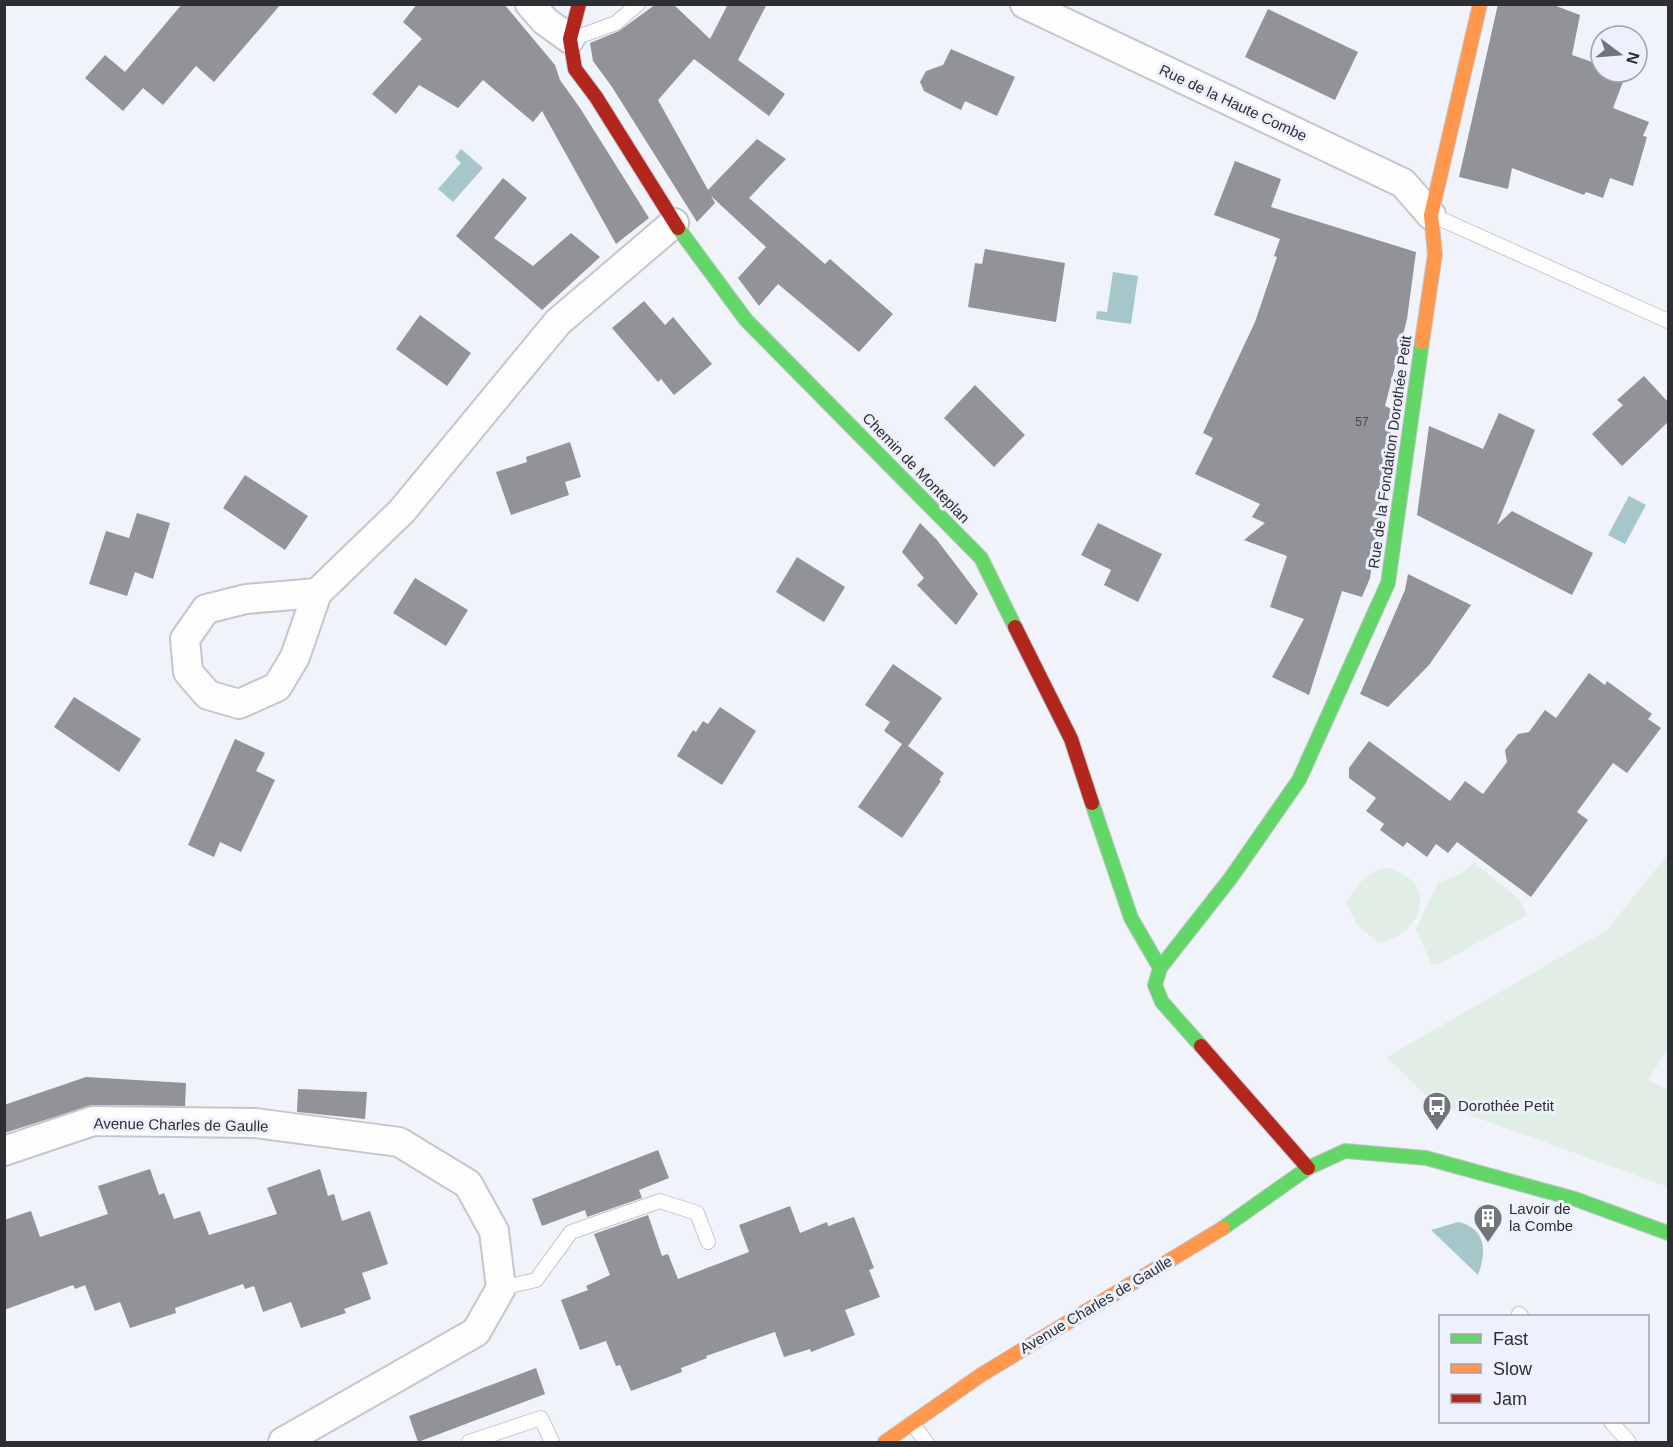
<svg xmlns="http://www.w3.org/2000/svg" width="1673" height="1447" font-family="Arial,sans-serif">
<rect width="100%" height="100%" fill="#f0f3fa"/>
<g fill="#e0eee6">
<polygon points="1668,854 1668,1049 1648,1080 1668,1089 1668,1187 1431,1101 1387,1057 1607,930"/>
<polygon points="1474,862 1520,900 1527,915 1438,965 1431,964 1416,929 1438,883 1461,874"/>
<path d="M1388 868C1442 883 1421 935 1379 943L1357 925 1346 902C1358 885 1366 870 1388 868Z"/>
</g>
<g fill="#a5c7c9">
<polygon points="461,149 483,168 453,202 438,189 461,163 455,157"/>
<polygon points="1113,272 1138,276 1131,324 1096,319 1097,311 1107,312"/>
<polygon points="1629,496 1646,505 1625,544 1608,535"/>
<path d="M1458 1222C1486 1228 1487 1251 1478 1275L1431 1230Z"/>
</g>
<g fill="#929398">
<polygon points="182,4 281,4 214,82 196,66 163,105 143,88 123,111 85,78 105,55 125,72"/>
<polygon points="417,4 504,4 555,65 560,80 580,108 649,218 616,244 542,111 533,122 483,80 458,108 419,85 396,114 372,94 422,39 403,22"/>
<polygon points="656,4 673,4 710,39 728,4 767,4 738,60 785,94 769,116 694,59 658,100 708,190 757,139 786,159 749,198 825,264 830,259 893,314 859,352 778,284 759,306 738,278 766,247 711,196 715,203 697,222 612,87 593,61 590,43 619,31"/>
<polygon points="1498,4 1551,4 1580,15 1572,55 1601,65 1601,72 1626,74 1613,108 1649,122 1643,136 1647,137 1633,186 1610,178 1603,198 1586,192 1584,195 1512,168 1508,189 1459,177"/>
<polygon points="1268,9 1358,52 1335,100 1245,57"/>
<polygon points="951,49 1015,77 997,116 965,101 961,110 924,91 920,82 926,71 943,65"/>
<polygon points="1235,161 1281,179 1271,207 1416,252 1407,319 1385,406 1394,410 1370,578 1362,597 1342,591 1309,695 1272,677 1304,619 1270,607 1287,556 1244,540 1265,523 1252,517 1260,504 1195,474 1213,438 1203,433 1255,322 1277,257 1274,256 1280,239 1214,215"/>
<polygon points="503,178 527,198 494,238 533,266 571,233 600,257 542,310 456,236"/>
<polygon points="985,249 1065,263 1056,322 968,307 975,263 982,264"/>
<polygon points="644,301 665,325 673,317 712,364 674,395 661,379 658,382 612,328"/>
<polygon points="420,315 471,353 447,386 396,349"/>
<polygon points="1644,376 1668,402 1668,422 1622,466 1592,434 1623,405 1617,400"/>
<polygon points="975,385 1025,435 994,467 944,418"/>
<polygon points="1499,413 1535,430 1497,525 1512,511 1593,553 1572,595 1417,515 1429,426 1483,449"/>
<polygon points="570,442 581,477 565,482 569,495 511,515 496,472 527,462 526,457"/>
<polygon points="245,475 308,516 285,550 223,508"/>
<polygon points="137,513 170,523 153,579 135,572 127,596 89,584 106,531 129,538"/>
<polygon points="920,523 937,540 978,594 956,625 917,585 924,578 902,552"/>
<polygon points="1098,523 1162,554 1138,602 1104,585 1111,570 1081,555"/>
<polygon points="797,557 845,587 824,622 776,592"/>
<polygon points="1408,574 1471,605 1429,665 1388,707 1360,694 1405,590"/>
<polygon points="415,578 468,610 446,646 393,613"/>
<polygon points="893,664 942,698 908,746 944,773 939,780 941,781 902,838 858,807 902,744 884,731 890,722 865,705"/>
<polygon points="1589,673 1605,685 1607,681 1652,714 1648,719 1661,728 1627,773 1613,763 1577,812 1588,820 1531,897 1457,842 1448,853 1436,844 1427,857 1407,842 1403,847 1380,830 1384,824 1366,811 1376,798 1349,778 1349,768 1369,741 1450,801 1465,781 1483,794 1507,762 1505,750 1518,734 1529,732 1545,710 1556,718"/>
<polygon points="74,697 141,739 119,772 54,727"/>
<polygon points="720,707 756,731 722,785 677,756 693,730 696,732 703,721 708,724"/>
<polygon points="235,739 265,753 256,771 275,780 241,852 220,842 214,857 188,845"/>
<polygon points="86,1077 186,1083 185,1106 93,1105 4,1133 4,1105"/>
<polygon points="298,1089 367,1092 365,1119 297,1112"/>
<polygon points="658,1150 669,1178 639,1190 642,1198 587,1217 585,1210 542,1226 532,1199"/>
<polygon points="150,1169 159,1195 164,1193 174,1219 200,1211 209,1235 277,1214 267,1188 320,1169 328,1196 334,1194 342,1221 370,1211 388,1264 362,1273 371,1299 344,1309 346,1313 301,1328 291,1302 263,1312 254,1286 245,1289 243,1284 175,1308 176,1313 130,1328 120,1302 95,1311 85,1285 75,1289 73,1285 4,1310 4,1220 31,1211 40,1237 108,1214 98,1186"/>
<polygon points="790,1206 800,1233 827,1222 828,1226 854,1217 874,1268 869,1270 880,1297 845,1310 855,1335 811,1352 810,1349 784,1357 775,1332 706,1356 707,1358 681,1368 682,1372 631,1391 620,1365 616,1366 606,1341 580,1350 561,1300 588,1290 586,1286 610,1275 594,1234 648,1215 662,1256 668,1254 678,1279 749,1252 739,1225"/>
<polygon points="536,1368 545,1394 418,1442 409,1416"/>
</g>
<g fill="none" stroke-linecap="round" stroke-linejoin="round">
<g stroke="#c5c6cb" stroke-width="16">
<g id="lane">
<polyline points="572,39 616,23 638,4"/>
<polyline points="1432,215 1668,321"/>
<polyline points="501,1288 536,1280 571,1232 660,1201 697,1213 708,1242"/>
<polyline points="1519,1314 1521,1316"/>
<polyline points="1611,1422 1629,1442"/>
<polyline points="912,1423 926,1442"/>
<polyline points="469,1442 541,1418 552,1442"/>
</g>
</g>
<g stroke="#c5c6cb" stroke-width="32">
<g id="street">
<polyline points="530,4 545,21 570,39"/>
<polyline points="1025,4 1403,183 1431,215"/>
<polyline points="317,593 295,657 277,687 239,704 208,695 188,672 185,639 206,609 246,599 317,593 402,511 558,322 674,223"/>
<polyline points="4,1151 93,1121 255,1123 399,1142 468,1184 494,1231 501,1288 476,1332 283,1442"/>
</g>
</g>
<g stroke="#c5c6cb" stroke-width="16">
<g id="fast">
<polyline points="678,228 746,320 981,558 1015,627"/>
<polyline points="1092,803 1131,918 1160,968"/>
<polyline points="1201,1046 1162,1002 1155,985 1160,968 1230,879 1299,780 1388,583 1422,342"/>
<polyline points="1223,1228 1308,1168 1345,1151 1426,1158 1575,1199 1668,1233"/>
</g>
</g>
<g stroke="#c5c6cb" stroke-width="16">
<g id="slow">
<polyline points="1422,342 1435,254 1431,215 1480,4"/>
<polyline points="885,1442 981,1375 1223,1228"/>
</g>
</g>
<g stroke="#c5c6cb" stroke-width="16">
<g id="jam">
<polyline points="579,4 570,39 575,69 596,97 678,228"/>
<polyline points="1015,627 1071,739 1092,803"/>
<polyline points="1201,1046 1308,1168"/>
</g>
</g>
<use href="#lane" stroke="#fdfdfe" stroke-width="14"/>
<use href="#street" stroke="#fdfdfe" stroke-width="28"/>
<use href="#fast" stroke="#63d668" stroke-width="14"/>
<use href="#slow" stroke="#ff974d" stroke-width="14"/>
<use href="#jam" stroke="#b3261e" stroke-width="14"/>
</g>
<defs>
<g id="bus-pin" transform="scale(1.5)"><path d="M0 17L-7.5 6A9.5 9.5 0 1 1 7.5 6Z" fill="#717479" stroke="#edf1fd"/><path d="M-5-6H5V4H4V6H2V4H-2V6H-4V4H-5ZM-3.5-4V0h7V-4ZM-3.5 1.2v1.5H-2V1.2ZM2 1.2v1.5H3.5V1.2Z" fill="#fff"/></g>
<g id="building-pin" transform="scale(1.5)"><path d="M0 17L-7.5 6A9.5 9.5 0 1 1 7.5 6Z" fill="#717479" stroke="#edf1fd"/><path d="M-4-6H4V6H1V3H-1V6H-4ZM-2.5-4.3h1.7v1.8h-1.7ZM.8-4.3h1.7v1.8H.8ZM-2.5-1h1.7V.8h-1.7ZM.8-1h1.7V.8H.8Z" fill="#fff"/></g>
</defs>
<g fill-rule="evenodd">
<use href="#bus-pin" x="1437" y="1106"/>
<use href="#building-pin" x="1488" y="1218"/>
</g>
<g text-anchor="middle" stroke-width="6" stroke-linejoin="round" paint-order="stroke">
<g font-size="12" fill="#46484c">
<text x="1362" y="426">57</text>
</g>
<g font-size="15" fill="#2d2f33" stroke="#edf1fd">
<text transform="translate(1233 103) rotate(25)" y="5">Rue de la Haute Combe</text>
<text transform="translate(1390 452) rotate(-82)" y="5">Rue de la Fondation Dorothée Petit</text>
<text transform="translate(916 468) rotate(46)" y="5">Chemin de Monteplan</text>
<text transform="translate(181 1125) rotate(1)" y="5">Avenue Charles de Gaulle</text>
<text transform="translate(1096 1305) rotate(-31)" y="5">Avenue Charles de Gaulle</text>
</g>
<g font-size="15" fill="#2d2f33" stroke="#edf1fd" text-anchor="start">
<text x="1458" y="1111">Dorothée Petit</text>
<text x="1509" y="1214">Lavoir de<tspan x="1509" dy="17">la Combe</tspan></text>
</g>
</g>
<rect width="1673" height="1447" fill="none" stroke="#2d2f33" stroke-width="12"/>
<rect x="1439" y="1315" width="210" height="108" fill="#edf1fd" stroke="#a0a3ac" stroke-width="1.5"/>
<rect x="1451" y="1334" width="30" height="9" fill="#63d668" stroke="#a0a3ac" stroke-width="1.5"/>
<text x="1493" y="1345" font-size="18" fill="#2d2f33">Fast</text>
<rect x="1451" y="1364" width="30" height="9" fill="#ff974d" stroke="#a0a3ac" stroke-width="1.5"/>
<text x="1493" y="1375" font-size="18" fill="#2d2f33">Slow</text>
<rect x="1451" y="1394" width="30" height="9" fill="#b3261e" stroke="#a0a3ac" stroke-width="1.5"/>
<text x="1493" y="1405" font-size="18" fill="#2d2f33">Jam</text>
<g transform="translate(1619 54) rotate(106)"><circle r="28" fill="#edf1fd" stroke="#a0a3ac" stroke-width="1.5"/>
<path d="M0-4.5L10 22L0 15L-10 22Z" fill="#717479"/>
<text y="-9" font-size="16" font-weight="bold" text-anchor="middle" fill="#2d2f33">N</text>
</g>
</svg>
